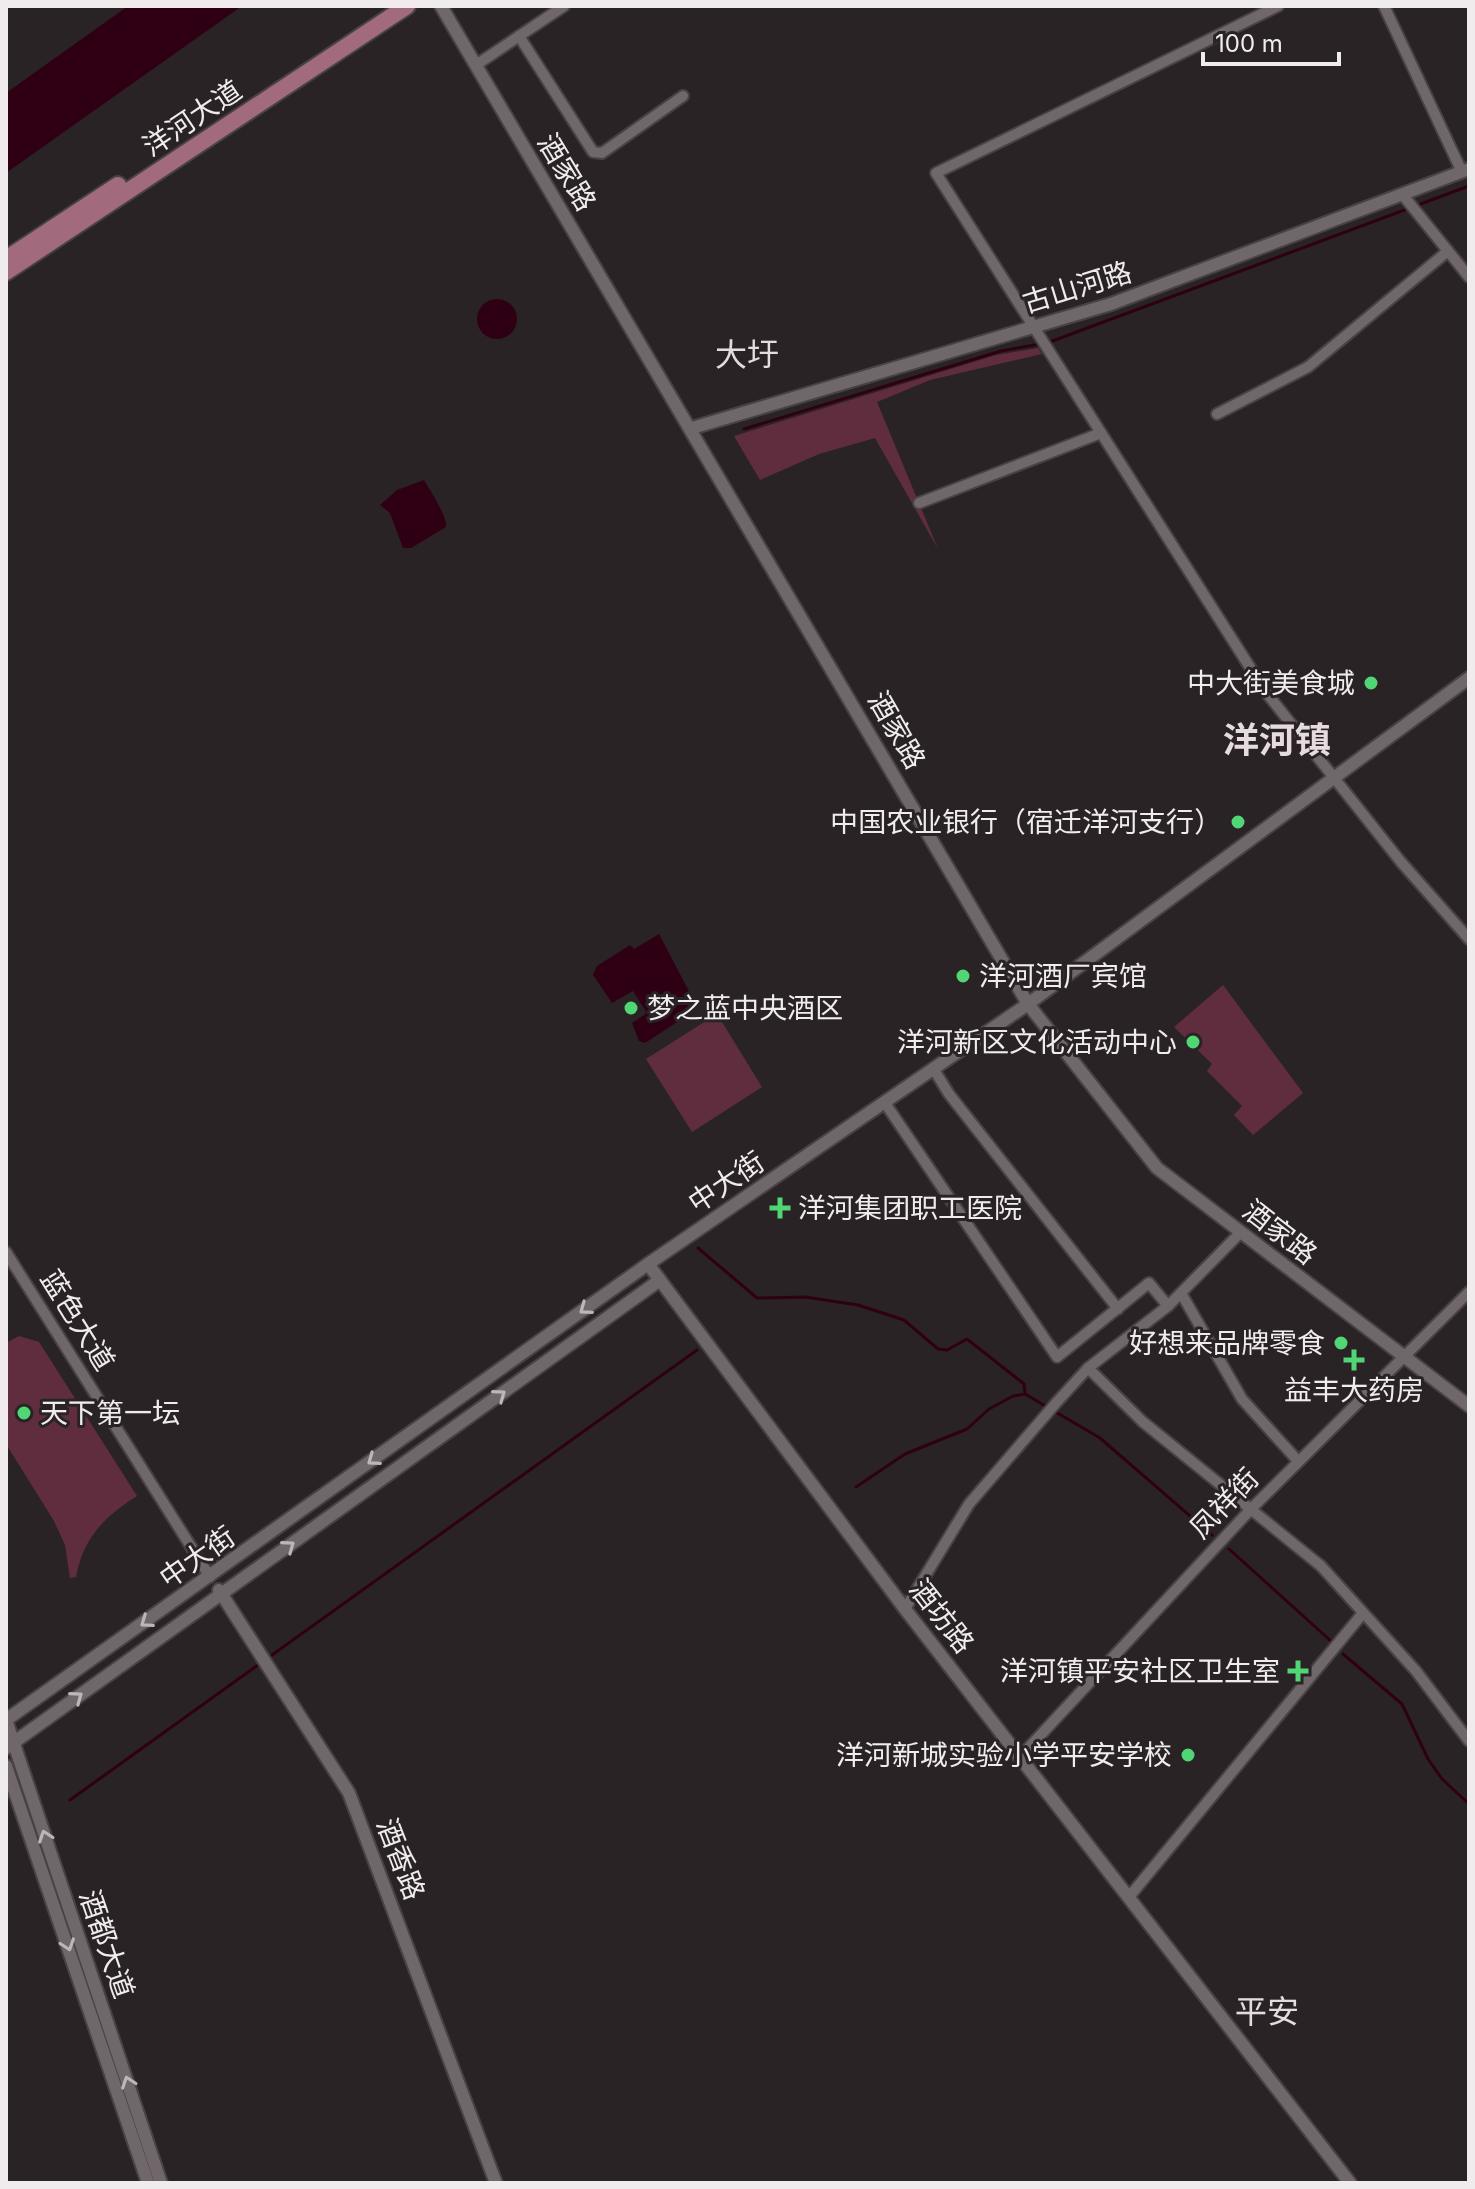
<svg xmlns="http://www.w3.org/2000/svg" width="1475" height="2189" font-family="Inter,'Noto Sans SC',sans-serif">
<rect width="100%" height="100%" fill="#2a2325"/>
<g fill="#602d3f">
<polygon points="1038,348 1042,354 930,380 877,402 938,549 875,438 819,454 760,480 734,436 996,355"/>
<polygon points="1223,985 1303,1093 1253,1135 1234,1115 1242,1106 1207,1071 1212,1064 1174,1027"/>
<polygon points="717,1014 762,1087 692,1132 646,1059"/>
<path d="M19 1336 39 1342 137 1496C104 1517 83 1538 76 1577L70 1578 65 1545 54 1521 6 1444V1343Z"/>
</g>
<g fill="#2f0014">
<polygon points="128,6 242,6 6,173 6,93"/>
<circle cx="497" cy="319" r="20"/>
<path d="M424 480C430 490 448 518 446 527L411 548H403L390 513 380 505 397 490Z"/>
<polygon points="659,934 691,995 685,1017 645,1043 639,1041 632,1023 647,1013 633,991 612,1003 593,975 597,966 630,945 634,949"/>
</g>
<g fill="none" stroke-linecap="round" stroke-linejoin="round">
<g stroke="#2f0014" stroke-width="3">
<polyline points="1047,343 1469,186"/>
<polyline points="744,429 1001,351 1040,344"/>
<polyline points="698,1248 757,1298 805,1297 858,1305 904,1320 938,1349 947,1350 967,1339 1024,1384 1025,1394"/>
<polyline points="856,1487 905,1454 967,1429 989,1409 1013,1396 1025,1394 1100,1438 1212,1535"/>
<polyline points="1229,1549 1332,1642"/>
<polyline points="1343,1654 1402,1704 1428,1759 1442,1779 1469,1804"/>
<polyline points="272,1655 697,1350"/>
<polyline points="70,1800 258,1665"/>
</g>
<g stroke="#474243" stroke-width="14">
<g id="minor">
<polyline points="1278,6 936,173 1265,691 1401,862 1469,939"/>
<polyline points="1384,6 1462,172"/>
<polyline points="519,36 593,152 602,153 683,96"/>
<polyline points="476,65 564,6"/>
<polyline points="1402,194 1469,277"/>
<polyline points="1217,414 1308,367 1448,251"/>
<polyline points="919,503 1101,433"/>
<polyline points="933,1068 949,1094 1118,1309"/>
<polyline points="885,1103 1057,1357 1149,1283 1168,1306"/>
<polyline points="6,1252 210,1577"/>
<polyline points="1181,1293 1242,1399 1298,1461"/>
<polyline points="1088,1368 1143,1422 1321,1566 1416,1671 1469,1741"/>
<polyline points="905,1609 969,1504 1056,1403 1088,1368 1168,1306 1241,1232"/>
<polyline points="1021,1756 1251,1509 1469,1292"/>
<polyline points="1129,1897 1363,1613"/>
</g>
</g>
<g stroke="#474243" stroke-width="16">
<g id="tertiary">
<polyline points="441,6 1028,1004 1157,1168 1469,1406"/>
<polyline points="692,428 1111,304 1469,169"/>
<polyline points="648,1264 905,1609 1350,2183"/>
<polyline points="219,1590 349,1793 496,2183"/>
<polyline points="6,1748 660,1280"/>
<polyline points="6,1766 148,2183"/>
<polyline points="161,2183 6,1720 648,1264 1028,1004 1469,678"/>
</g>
</g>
<g stroke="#474243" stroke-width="20">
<g id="primary">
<polyline points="6,259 118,185"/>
<polyline points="6,272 407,6"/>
</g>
</g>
<use href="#minor" stroke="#6f6769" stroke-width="10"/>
<use href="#tertiary" stroke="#6f6769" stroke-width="12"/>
<use href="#primary" stroke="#a26a7d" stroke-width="16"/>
</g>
<defs><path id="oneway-chevron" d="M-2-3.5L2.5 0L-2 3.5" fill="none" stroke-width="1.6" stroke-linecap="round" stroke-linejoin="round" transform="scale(2)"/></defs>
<g stroke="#bcb6b8">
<use href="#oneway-chevron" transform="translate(585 1309) rotate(144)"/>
<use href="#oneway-chevron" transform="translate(500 1395) rotate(-36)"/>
<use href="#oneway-chevron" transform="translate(373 1460) rotate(144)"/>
<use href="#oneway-chevron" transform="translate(289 1546) rotate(-36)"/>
<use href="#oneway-chevron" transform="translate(146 1622) rotate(145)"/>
<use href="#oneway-chevron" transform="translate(77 1697) rotate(-36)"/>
<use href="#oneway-chevron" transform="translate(45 1836) rotate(-109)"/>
<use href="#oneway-chevron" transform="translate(68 1945) rotate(71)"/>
<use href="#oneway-chevron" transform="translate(128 2082) rotate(-109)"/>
</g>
<g fill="#50d674" stroke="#2a2325" stroke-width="3">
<circle cx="1371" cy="683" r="8"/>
<circle cx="1238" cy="822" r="8"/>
<circle cx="963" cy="976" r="8"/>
<circle cx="631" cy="1008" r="8"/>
<circle cx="1193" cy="1042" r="8"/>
<path d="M776 1196h8v8h8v8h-8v8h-8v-8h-8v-8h8z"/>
<circle cx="1341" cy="1343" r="8"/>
<path d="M1350 1348h8v8h8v8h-8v8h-8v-8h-8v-8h8z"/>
<circle cx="24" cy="1413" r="8"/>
<path d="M1294 1659h8v8h8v8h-8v8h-8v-8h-8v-8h8z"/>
<circle cx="1188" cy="1755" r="8"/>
</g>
<g text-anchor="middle" stroke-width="6" stroke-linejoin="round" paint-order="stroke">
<g font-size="28" fill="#f0ebec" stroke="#2a2325">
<text transform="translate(192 118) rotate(-34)" y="10">洋河大道</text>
<text transform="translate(567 172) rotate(59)" y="10">酒家路</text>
<text transform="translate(1077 287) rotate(-17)" y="10">古山河路</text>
<text transform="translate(897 730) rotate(60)" y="10">酒家路</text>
<text transform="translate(726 1182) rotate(-34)" y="10">中大街</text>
<text transform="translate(1280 1232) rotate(38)" y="10">酒家路</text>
<text transform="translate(78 1320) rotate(58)" y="10">蓝色大道</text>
<text transform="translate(1224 1503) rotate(-46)" y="10">凤祥街</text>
<text transform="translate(197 1557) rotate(-35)" y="10">中大街</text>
<text transform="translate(942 1616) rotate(52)" y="10">酒坊路</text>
<text transform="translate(401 1859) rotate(69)" y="10">酒香路</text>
<text transform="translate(107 1944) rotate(71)" y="10">酒都大道</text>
</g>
<g font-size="28" fill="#f0ebec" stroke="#2a2325" text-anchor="end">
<text x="1355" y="693">中大街美食城</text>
<text x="1222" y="832">中国农业银行（宿迁洋河支行）</text>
<text x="979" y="986" text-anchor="start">洋河酒厂宾馆</text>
<text x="647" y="1018" text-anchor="start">梦之蓝中央酒区</text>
<text x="1177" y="1052">洋河新区文化活动中心</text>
<text x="798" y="1218" text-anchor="start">洋河集团职工医院</text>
<text x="1325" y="1353">好想来品牌零食</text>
<text x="1354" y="1400" text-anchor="middle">益丰大药房</text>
<text x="40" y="1423" text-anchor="start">天下第一坛</text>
<text x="1280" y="1681">洋河镇平安社区卫生室</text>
<text x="1172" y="1765">洋河新城实验小学平安学校</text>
</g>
<g font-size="32" fill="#e6dcdf" stroke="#2a2325">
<text x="747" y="366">大圩</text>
<text x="1267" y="2023">平安</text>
</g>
<g font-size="36" font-weight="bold" fill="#e6dcdf" stroke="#2a2325">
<text x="1277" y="753">洋河镇</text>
</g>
</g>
<rect width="1475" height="2189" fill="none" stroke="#f0ebec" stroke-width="16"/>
<path d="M1203 52v12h136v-12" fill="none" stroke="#f0ebec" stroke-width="4"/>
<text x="1215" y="52" font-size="24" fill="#f0ebec" stroke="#2a2325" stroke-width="6" paint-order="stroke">100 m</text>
</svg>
